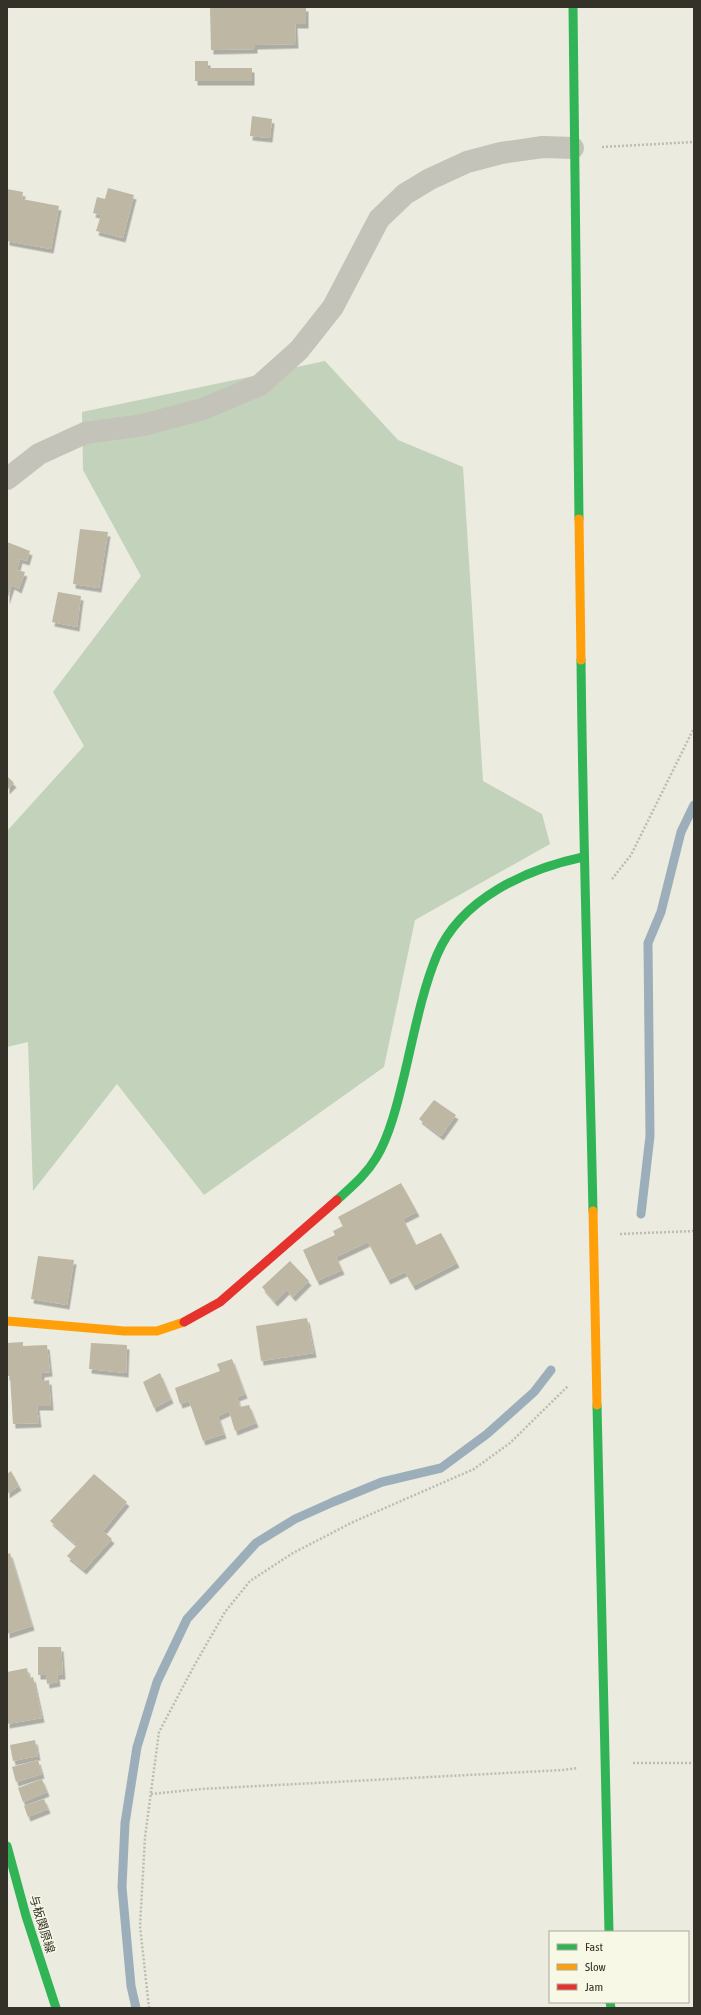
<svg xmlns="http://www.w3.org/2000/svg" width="701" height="2015" font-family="'Asap Condensed','Noto Sans JP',sans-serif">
<defs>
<filter id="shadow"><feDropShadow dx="2.5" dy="4.5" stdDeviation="0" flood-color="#0004"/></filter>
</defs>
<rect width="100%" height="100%" fill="#ebebe0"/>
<polygon fill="#c3d2bb" points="325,361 398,440 463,467 483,781 542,814 550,844 415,920 384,1067 204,1195 117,1084 33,1191 28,1042 7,1047 7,831 84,746 53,692 141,576 83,470 82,412"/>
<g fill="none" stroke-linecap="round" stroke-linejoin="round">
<g stroke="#9daebb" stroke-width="9">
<polyline points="641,1214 650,1136 648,943 661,912 681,832 694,805"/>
<polyline points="136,2008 131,1986 122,1887 125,1823 137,1747 157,1682 187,1619 256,1543 295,1519 333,1502 382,1482 441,1468 487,1434 534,1392 551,1370"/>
</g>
</g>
<g fill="#beb7a3" filter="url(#shadow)">
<polygon points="210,7 306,7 306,24 295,24 296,44 255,45 255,49 211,50"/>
<polygon points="195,61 208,61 208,68 252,68 252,81 195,81"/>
<polygon points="252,116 272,119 270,138 250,136"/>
<polygon points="108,188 134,195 123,238 96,231 101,215 93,213 97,197 105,199"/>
<polygon points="7,189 23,192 22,199 59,206 51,249 7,241"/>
<polygon points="80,529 108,532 99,588 73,584"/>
<polygon points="7,542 30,551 27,561 20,559 17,570 25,572 19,589 12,585 7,600"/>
<polygon points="58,592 81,596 77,627 52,622"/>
<polygon points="7,776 14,783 7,790"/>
<polygon points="434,1100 456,1115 441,1136 419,1119"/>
<polygon points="401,1183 417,1212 403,1219 416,1245 441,1233 457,1263 413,1286 405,1272 388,1280 368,1242 336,1257 342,1270 317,1281 303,1250 335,1235 333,1231 343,1226 338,1217"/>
<polygon points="38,1256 74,1260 67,1305 31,1299"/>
<polygon points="290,1261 309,1281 293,1297 287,1290 275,1302 262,1287"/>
<polygon points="307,1318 314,1353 261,1361 256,1326"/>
<polygon points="23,1342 23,1346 47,1345 50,1372 42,1373 42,1381 49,1380 51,1406 37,1406 39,1423 13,1424 10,1376 7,1376 7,1343"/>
<polygon points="91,1343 127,1345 126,1373 89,1369"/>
<polygon points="232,1359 245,1394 237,1397 240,1407 249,1405 256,1423 235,1431 229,1411 218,1416 224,1434 203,1441 189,1401 180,1404 175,1388 220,1371 217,1364"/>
<polygon points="160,1373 171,1399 154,1408 143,1382"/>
<polygon points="11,1471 19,1486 7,1494 7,1474"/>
<polygon points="94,1474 127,1502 103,1531 112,1539 84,1570 67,1556 77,1545 50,1521"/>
<polygon points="10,1553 32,1626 7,1634 7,1554"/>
<polygon points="38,1647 61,1647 63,1675 57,1675 58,1682 47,1684 46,1675 38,1675"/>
<polygon points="27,1668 29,1678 33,1677 42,1718 7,1724 7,1672"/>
<polygon points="35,1740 38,1756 13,1761 10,1745"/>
<polygon points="38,1760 42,1774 16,1782 12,1767"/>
<polygon points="42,1779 47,1792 23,1802 18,1788"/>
<polygon points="44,1799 48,1809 28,1817 24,1806"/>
</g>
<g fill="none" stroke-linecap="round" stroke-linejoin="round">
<g stroke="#bdbcb1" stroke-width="2.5" stroke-dasharray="2 2" stroke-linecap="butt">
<polyline points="602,147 694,142"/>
<polyline points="612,879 631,855 694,728"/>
<polyline points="620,1234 694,1231"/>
<polyline points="633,1763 694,1763"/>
<polyline points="151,1794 201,1789 563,1770 578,1768"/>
<polyline points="149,2008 140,1926 145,1837 159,1732 194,1666 225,1612 250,1581 293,1553 353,1522 474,1469 510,1443 568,1386"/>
</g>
<polyline stroke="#c4c3b9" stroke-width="22" points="7,479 39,454 85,433 143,425 203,409 260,385 299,350 333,307 379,219 405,194 430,179 467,162 501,153 543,147 573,148"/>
<g stroke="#30b455" stroke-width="9">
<polyline points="573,7 579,519"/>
<path d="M581 660C583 844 589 1027 593 1211"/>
<path d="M337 1200C351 1187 366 1175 376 1158 390 1136 399 1097 405 1072 414 1034 422 991 437 955 461 898 527 869 583 857"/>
<polyline points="597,1405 609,1932"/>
<polyline points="7,1846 26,1916 56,2008"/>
<polyline points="610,2002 611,2008"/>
</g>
<g stroke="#ff9f0a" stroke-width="9">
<polyline points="579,519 581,660"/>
<polyline points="593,1211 597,1405"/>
<polyline points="7,1321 124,1331 157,1331 184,1322"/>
</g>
<polyline stroke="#e5322d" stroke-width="9" points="184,1322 220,1302 337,1200"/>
</g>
<g text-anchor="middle" stroke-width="3" stroke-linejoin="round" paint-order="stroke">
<g font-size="12" fill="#343228" stroke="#f8f8e7">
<text transform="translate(42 1924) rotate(73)" y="4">与板関原線</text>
</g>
</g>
<rect width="701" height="2015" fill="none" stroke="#343228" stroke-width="16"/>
<rect x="549" y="1931" width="140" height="72" fill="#f8f8e7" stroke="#aaa99b"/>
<rect x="557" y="1944" width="20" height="6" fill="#30b455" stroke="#aaa99b"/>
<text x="585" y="1951" font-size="12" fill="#343228">Fast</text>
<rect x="557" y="1964" width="20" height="6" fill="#ff9f0a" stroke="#aaa99b"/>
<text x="585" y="1971" font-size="12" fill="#343228">Slow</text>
<rect x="557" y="1984" width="20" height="6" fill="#e5322d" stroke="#aaa99b"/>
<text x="585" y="1991" font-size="12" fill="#343228">Jam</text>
</svg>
